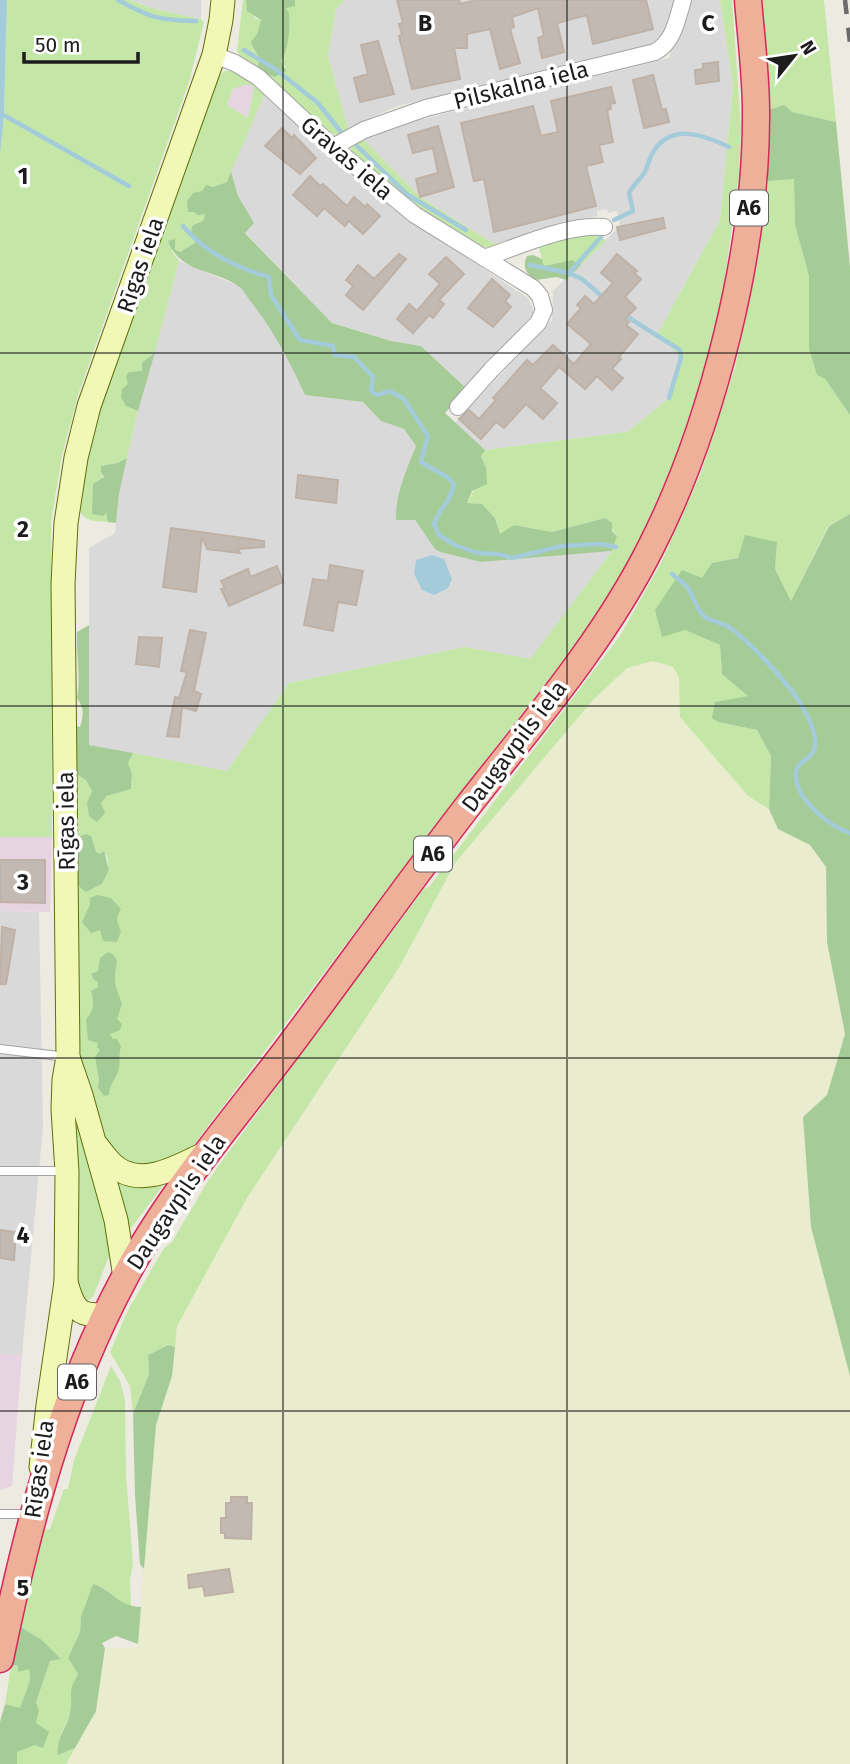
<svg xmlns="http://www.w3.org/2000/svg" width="850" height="1764" font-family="'Fira Sans',sans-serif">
<rect width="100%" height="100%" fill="#edeae2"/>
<g fill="#dad9d9">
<polygon points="129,0 201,0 201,19 155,9"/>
<polygon points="345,0 675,0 668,27 653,45 397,106 348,128 328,56 336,9"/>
<polygon points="687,0 720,0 733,86 720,220 658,333 681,358 669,398 627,432 485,450 455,423 552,320 553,291 620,226 617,211 608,213 607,209 597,211 597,216 494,244 420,197 363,139 403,124 669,58"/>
<polygon points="265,93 393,209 528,298 535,313 467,389 421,346 391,341 332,323 245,232 253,222 238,196 231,171"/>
<polygon points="179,261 239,286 267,322 289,360 305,395 363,402 381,421 404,429 416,446 402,485 397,520 415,520 435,549 440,552 481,562 612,551 530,660 465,647 289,683 227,771 89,745 89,548 115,533 119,494 138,411"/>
<polygon points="0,911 39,912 43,1126 22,1355 0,1354"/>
</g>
<g fill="#e6d4e2">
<polygon points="249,83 254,87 248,118 227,105 233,89"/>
<polygon points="0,837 52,837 50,912 0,911"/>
<polygon points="0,1354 22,1355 12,1486 0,1490"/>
</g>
<polygon fill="#e9eccd" points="653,661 673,667 679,677 681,717 748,796 769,809 778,829 810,845 826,867 827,942 845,1034 827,1095 803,1117 811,1227 850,1376 850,1764 66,1764 96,1711 105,1648 137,1648 156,1425 172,1376 176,1326 247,1198 400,966 455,863 593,700 627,668"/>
<g fill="#c4e7a8" fill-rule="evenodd">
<polygon points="7,0 129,0 155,9 201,19 204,22 189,82 78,395 62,455 51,522 52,837 0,837 0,155 4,114"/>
<polygon points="243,0 246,0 255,18 261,20 257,49 260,62 257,67 239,55 237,50"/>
<path d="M295 0H345L336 9 328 56 349 132 338 135 328 133 262 75 265 72 277 74 286 67 281 61C288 43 291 26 285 8Z"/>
<polygon points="720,0 732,0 741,126 739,174 723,293 702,382 685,431 670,471 626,570 594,622 476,772 187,1154 143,1172 107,1150 82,1065 79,1041 75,880 86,892 102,884 109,870 107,855 100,855 75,838 76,774 87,780 92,791 87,803 101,803 107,796 131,789 132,774 127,763 133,753 227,771 289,683 465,647 530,659 612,551 617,536 605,518 552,532 514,525 500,535 495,518 482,504 467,503 486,468 481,455 485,450 627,432 669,398 681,358 658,333 720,220 733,86"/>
<polygon points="758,0 824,0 836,122 791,112 766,111"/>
<path d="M225 71C243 69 253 82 265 93L227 182 213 187 194 212 205 214 203 221 193 225 191 230 196 242 180 252 171 250 179 261 155 352 150 355 142 371 129 384 126 406 138 411 127 458 117 463 101 466 108 522C97 521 85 522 80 511 64 476 196 135 217 77ZM248 84 254 87 248 118 227 105 233 89Z"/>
<polygon points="363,139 420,197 494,244 519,238 497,247 481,247 425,215 351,152 352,144"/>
<polygon points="794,179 795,225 809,276 809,349 825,379 850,415 850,514 828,526 791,601 775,569 777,542 738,558 712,563 685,630 720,645 722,674 749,696 718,722 757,730 771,756 769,809 748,796 680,717 679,677 673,667 653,661 627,668 593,700 455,863 400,966 247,1198 177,1326 175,1347 168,1345 148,1355 149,1374 133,1414 130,1386 110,1352 127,1312 164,1248 172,1242 206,1184 224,1158 424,889 429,887 620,636 662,561 701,473 735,368 758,259 768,181"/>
<polygon points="578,232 598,233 606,241 581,265 572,260 544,266 538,245"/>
<polygon points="77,1122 106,1212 111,1251 93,1297 87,1301 83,1300 75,1279"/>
<polygon points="112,1173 165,1183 128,1232"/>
<path d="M111 1366 120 1381 125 1400 126 1475 133 1563 130 1581 131 1607 126 1606 102 1587 81 1617 80 1632 68 1658 78 1674C69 1690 74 1696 70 1712 67 1727 55 1739 58 1755L75 1748 66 1764H17V1752L35 1744 43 1747 35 1723 39 1710 36 1704 50 1661 60 1659 42 1640 21 1627 29 1579 44 1530 50 1529 64 1489H68L74 1460Z"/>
<polygon points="11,1665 29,1669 30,1680 20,1709 5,1704"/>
</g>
<g fill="#a5cc97">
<path d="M246 0H295V6L286 8 289 13C290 29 289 48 281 61L286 71 275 77 264 73 257 67C264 55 253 52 251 42L257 34 261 20 247 11Z"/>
<polygon points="784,105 792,112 836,122 850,267 850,415 825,379 817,375 809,349 809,276 795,225 794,179 768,181 766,111"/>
<path d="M231 171 238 196 254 223 245 233 332 323 391 341 421 346 467 389 445 413 485 450 481 456 486 468 487 484 472 491 467 503 482 504 495 518 500 534 514 525 552 532 605 518 612 523V531L617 536 612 551 481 562 440 552 435 549 415 520H396C395 494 407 469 416 446L404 429 381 421 363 402 305 395C290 362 274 331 251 302 247 297 243 289 238 286 212 268 181 274 168 241L175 239V250L180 252 196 242 191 230 193 225 203 221 205 214 198 215 194 212H188L187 201 193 193 202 191 206 185 213 187 227 182Z"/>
<path d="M533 255 542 259 544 266 572 260 581 265 566 280 557 277 536 280C526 275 522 266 527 256Z"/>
<polygon points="155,352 138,411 126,406 121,398 122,389 128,384 126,377 129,372 142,371 142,363"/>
<polygon points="127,458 119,494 116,523 108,522 106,513 103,516 92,514 93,484 104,477 101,472 101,466 117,463"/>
<polygon points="850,514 850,1376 811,1227 803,1117 827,1095 845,1034 827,942 826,867 810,845 778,829 769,809 771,756 757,730 718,722 712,718 715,702 748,696 722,674 720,645 685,630 662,637 655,610 682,570 702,578 712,563 738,558 745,535 777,542 775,569 791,601 829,526"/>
<path d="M89 625V745L133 753 128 763 132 774 131 789 107 796 101 803 105 813 97 822 89 816 87 803 92 791 86 780 76 774 74 725 80 727C84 714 84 708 77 698 81 676 76 655 77 632Z"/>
<path d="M86 834 91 836 96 852 100 854 104 851 109 870 102 884 86 892C69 883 75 855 75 838Z"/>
<path d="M97 895 111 898 121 909C115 919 117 921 121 931L117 942 103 941 100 930 91 933 82 922 90 905V898Z"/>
<path d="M108 952C122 958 115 965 115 976 114 985 119 995 122 1004L117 1019 122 1024 120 1030 110 1034 113 1039H117L121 1047C118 1055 121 1064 118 1072 114 1082 111 1081 109 1095L104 1096 98 1088 99 1079 95 1057 100 1050 97 1047 98 1043 88 1040 86 1019C95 1010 94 1002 91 991L98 987V982L94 980 91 974 98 971 100 958Z"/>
<polygon points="168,1345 175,1347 172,1376 156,1425 144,1569 140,1564 135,1495 133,1414 149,1374 148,1355"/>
<path d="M93 1584C113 1590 117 1606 141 1607L138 1644 116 1636 102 1643 105 1648 96 1711 75 1748 58 1755C55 1739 68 1727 70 1712 74 1693 66 1695 78 1674L68 1658 80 1632 81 1617Z"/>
<polygon points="21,1627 42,1640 61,1659 50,1661 36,1703 39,1710 36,1723 49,1732 43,1748 35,1745 17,1752 17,1764 0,1764 0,1722 5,1704 20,1708 30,1680 29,1669 18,1672 18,1666 11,1665"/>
</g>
<g fill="#a3cbda">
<polygon points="0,0 7,0 4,114 0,155"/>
<polygon points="432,555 444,559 452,579 448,588 434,595 422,590 414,574 416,560"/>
</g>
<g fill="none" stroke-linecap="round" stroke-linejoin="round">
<g stroke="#a3cbda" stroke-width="4.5">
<path d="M118 0C151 18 158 20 196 21"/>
<polyline points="244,50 275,69 318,103 341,132"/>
<polyline points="0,113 129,186"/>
<polyline points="357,146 408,195 466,230"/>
<path d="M614 220 633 211 629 193C633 185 637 183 642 176 647 171 648 162 651 156 668 122 702 134 729 147"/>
<path d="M183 226C206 253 235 267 269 277L271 295 300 340 333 346 335 355 354 357 373 377 371 391 377 395 390 391 404 399 428 436 421 462 447 477 454 484C452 500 439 509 434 524L439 535 455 545 477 553 498 554 512 558 562 546 601 544 616 547"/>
<polyline points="530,265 569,273 601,237"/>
<polyline points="569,273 582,279 605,299"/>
<polyline points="623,314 680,350 681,358 669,398"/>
<path d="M672 574C677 578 684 583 688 588 694 597 696 609 704 616 711 622 721 622 729 627 750 642 784 679 799 701 806 713 821 738 813 752 809 760 798 761 796 772 793 797 828 826 850 833"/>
</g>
</g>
<g fill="#c2bab2" stroke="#bfb1a5" stroke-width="2">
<polygon points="397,0 459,0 460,4 477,0 646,0 653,29 593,44 587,15 557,23 564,52 542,58 538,38 544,36 538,8 512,17 514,27 510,29 520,63 500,69 490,29 467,34 467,48 454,48 460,79 412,89 399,36 402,35 399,24 403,23"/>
<polygon points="378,41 394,94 360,102 354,78 368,74 361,45"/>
<polygon points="718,62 719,81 696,84 695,70 703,69 703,64"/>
<polygon points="653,75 662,110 666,109 669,122 644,128 633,80"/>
<polygon points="611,87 615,103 610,104 611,109 607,110 613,142 599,145 603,162 586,166 596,206 494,232 484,179 474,181 461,123 533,106 541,136 558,132 551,101"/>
<polygon points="438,126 454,187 420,197 416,179 438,173 433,148 413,153 408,135"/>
<polygon points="282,128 292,138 294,135 316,158 300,174 265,146"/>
<polygon points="310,176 320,186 323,184 347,206 354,197 365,207 367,204 380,216 363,234 349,221 345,226 324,208 317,216 293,195"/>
<polygon points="663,218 665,228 620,240 617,227"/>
<polygon points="399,254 406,259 363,310 346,295 353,286 346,280 358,265 374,279"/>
<polygon points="617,254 637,271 634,273 641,279 625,297 636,308 625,319 629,322 626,325 638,334 619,357 621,359 612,369 623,378 612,390 597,376 585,389 559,367 540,388 557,403 543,419 526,404 504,428 496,422 481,439 459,419 469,410 479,419 496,400 493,398 527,360 533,365 553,345 574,364 591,344 567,324 581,308 577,305 585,296 594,304 613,283 601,273"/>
<polygon points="446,257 464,274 439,300 444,304 433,318 429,315 413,333 397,319 409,304 417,311 440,284 429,274"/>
<polygon points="492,279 510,295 505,301 511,307 493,327 468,308"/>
<polygon points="298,475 338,480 336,503 296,498"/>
<polygon points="171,528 264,541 264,547 238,549 240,553 207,549 202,536 196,592 163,587"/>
<polygon points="330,565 363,571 356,605 338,602 333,631 304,625 313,579 328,581"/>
<polygon points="277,566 283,582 229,606 221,589 225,588 221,581 248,569 250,576 253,576"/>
<polygon points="190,630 206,633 194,691 201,694 196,711 182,707 179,737 167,736 175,697 179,698 187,672 181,671"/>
<polygon points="139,637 162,638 159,667 136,664"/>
<polygon points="0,860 45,860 45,903 0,902"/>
<polygon points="2,927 15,930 6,984 0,984"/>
<polygon points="0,1230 16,1232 14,1260 0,1258"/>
<polygon points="231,1497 247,1497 247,1503 252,1503 251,1539 225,1538 225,1533 221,1533 221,1518 226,1518 226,1503 231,1503"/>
<polygon points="229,1569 233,1592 205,1596 203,1586 189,1588 188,1575"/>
</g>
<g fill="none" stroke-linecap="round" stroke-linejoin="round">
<g stroke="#a3a3a3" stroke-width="10">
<g id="service">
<polyline points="0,1049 67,1057"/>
<polyline points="0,1171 64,1171"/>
<polyline points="0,1514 31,1514"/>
</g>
</g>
<g stroke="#a3a3a3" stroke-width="18">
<g id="minor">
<polyline points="214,55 235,63 258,77 333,147 415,215 533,288 540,296 544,310 538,323 492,369 458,407"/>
<path d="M333 147 364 130 426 108 655 52C674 42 677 19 683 0"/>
<path d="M484 258C520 246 567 224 604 227"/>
</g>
</g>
<g stroke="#5f6f07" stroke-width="25">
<g id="secondary">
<polyline points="69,1060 81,1095 116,1220 125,1277"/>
<path d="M98 1147C102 1153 107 1159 112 1164 140 1191 180 1165 208 1152"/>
<path d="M66 1282C73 1308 78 1318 106 1314"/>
<polyline points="41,1467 48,1405 66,1282 67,1172 63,1109 64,1080 68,1057 63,584 66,523 76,458 89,406 214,55 221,20 223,0"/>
</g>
</g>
<g stroke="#d3285b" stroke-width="29">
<path id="trunk" d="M0 1659C27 1528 61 1395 125 1277 169 1194 232 1122 288 1048 348 968 406 886 467 807 532 724 604 641 651 547 713 425 757 249 756 112 756 75 751 37 748 0"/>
</g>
<use href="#service" stroke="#fff" stroke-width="8"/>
<use href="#minor" stroke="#fff" stroke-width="16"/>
<use href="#secondary" stroke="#f1f8b6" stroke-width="23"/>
<use href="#trunk" stroke="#eeb099" stroke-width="26"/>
<polyline stroke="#6a6a6a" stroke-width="4.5" stroke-dasharray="14 14" stroke-linecap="butt" points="845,0 850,43"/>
</g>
<path fill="none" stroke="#1c1c1c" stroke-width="2" stroke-opacity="0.55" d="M283 0V1764M567 0V1764M0 353H850M0 706H850M0 1058H850M0 1411H850"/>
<g text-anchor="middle" stroke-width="7" stroke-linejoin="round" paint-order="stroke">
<g fill="#fff" stroke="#606060" stroke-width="2">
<rect x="730" y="190.5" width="38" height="35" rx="5"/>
<rect x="414" y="836.5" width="38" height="35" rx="5"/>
<rect x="58" y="1364.5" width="38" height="35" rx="5"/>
</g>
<g font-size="21" font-weight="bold" fill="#1c1c1c">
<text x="749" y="215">A6</text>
<text x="433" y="861">A6</text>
<text x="77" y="1389">A6</text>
</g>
<g font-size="23" fill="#1c1c1c" stroke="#fff">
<text transform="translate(521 85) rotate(-14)" y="8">Pilskalna iela</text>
<text transform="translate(347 158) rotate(41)" y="8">Gravas iela</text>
<text transform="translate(140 265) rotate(-71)" y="8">Rīgas iela</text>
<text transform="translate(514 746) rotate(-53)" y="8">Daugavpils iela</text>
<text transform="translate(66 821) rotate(-91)" y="8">Rīgas iela</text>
<text transform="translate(176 1202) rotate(-56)" y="8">Daugavpils iela</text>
<text transform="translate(39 1469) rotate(-82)" y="8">Rīgas iela</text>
</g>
</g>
<g font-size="23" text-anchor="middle" font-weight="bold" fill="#1c1c1c" stroke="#fff" stroke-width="7" stroke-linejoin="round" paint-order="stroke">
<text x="425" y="31">B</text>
<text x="708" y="31">C</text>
<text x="23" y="184">1</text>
<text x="23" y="537">2</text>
<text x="23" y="890">3</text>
<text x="23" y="1243">4</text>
<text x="23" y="1596">5</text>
</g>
<g transform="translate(794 56) rotate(60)" stroke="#ffffff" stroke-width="5" paint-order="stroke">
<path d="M0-5L12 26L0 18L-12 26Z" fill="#1c1c1c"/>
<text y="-10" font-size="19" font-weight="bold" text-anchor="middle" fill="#1c1c1c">N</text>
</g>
<path d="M24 52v10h114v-10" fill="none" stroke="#1c1c1c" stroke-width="3.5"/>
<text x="35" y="52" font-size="21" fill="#1c1c1c" stroke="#ffffff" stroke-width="5" paint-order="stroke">50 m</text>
</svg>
